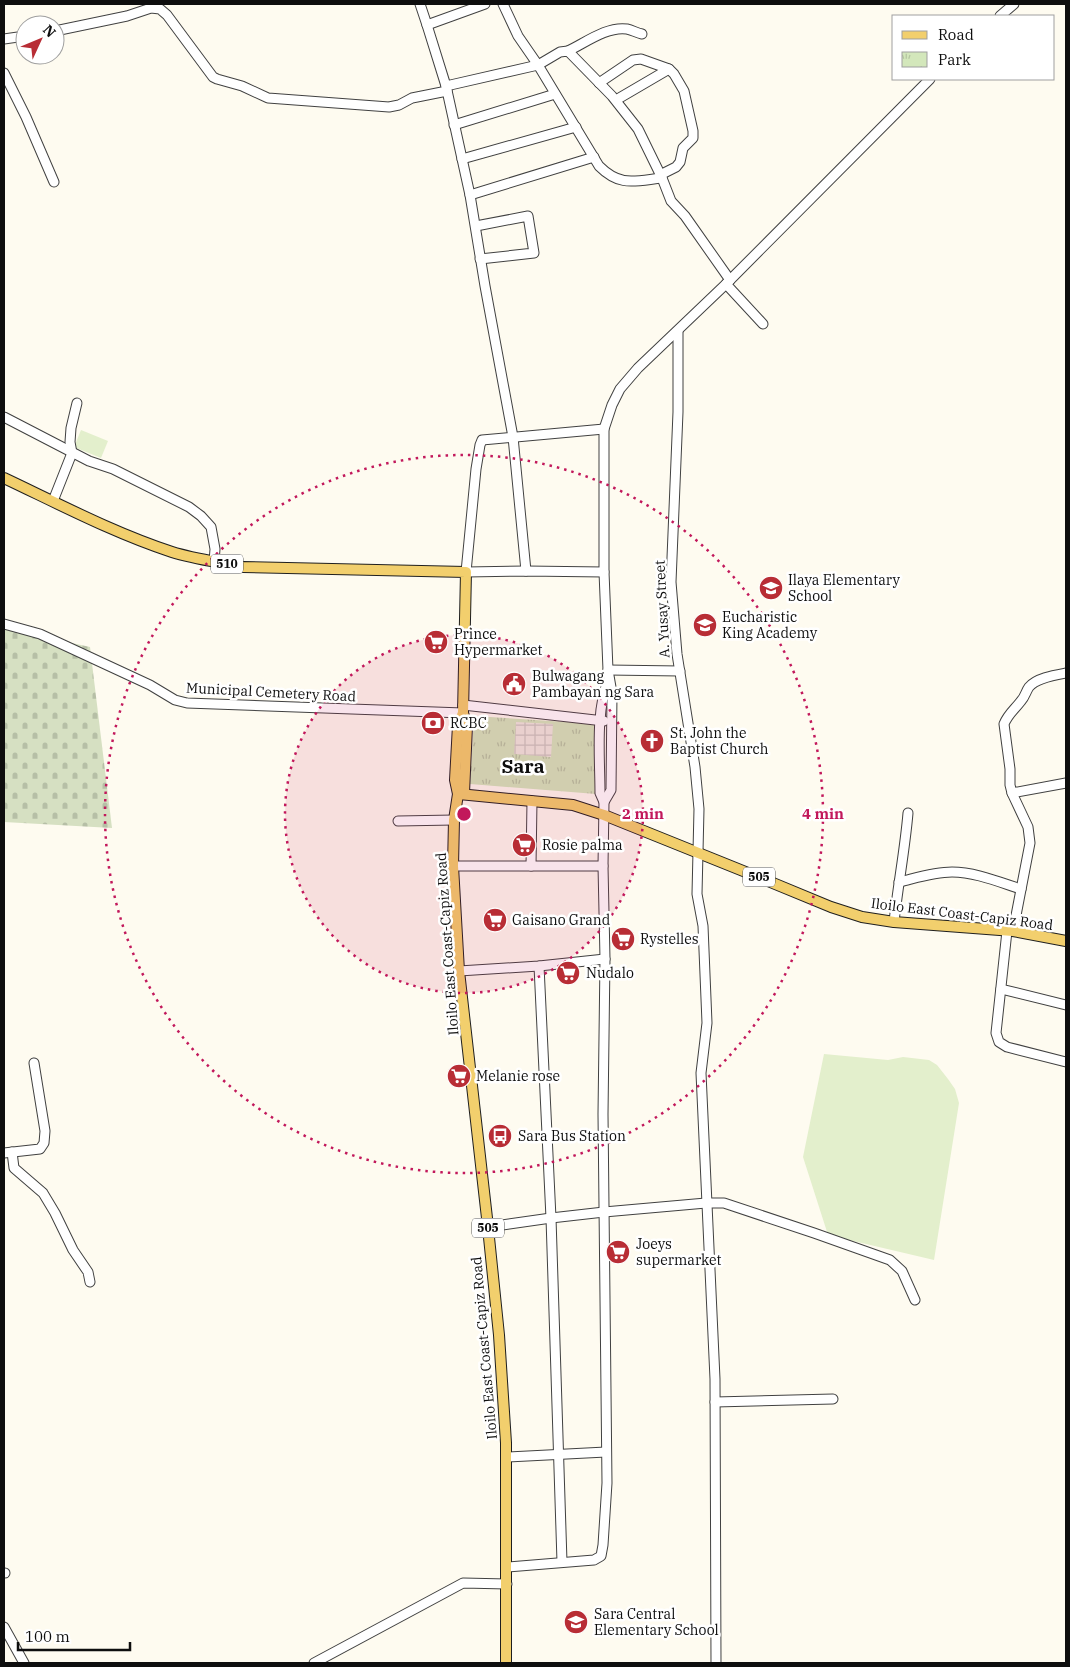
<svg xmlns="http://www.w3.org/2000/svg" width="1070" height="1667" font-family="'IBM Plex Serif',serif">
<defs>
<pattern id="cemetery-stones" width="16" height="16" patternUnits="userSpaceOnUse" patternTransform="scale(1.25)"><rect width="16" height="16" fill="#d6e0c2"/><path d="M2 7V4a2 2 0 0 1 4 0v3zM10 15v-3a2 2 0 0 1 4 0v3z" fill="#b6bfa6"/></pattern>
<pattern id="park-tufts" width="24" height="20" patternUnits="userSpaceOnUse" patternTransform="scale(1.25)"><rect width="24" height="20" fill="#d3e7bb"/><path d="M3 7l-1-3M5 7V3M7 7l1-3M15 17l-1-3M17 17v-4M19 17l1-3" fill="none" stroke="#b4c5a0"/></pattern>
<pattern id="plaza-grid" width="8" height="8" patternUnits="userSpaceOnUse" patternTransform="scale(1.25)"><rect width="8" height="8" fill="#eeeadf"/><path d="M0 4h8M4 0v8" fill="none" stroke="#cbc8be"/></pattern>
</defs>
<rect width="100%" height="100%" fill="#fefbf0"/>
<polygon fill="url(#cemetery-stones)" points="4,628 90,647 112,828 4,822"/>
<polygon fill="url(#park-tufts)" points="474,716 598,724 596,794 470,784"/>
<g fill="#e3efcc">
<polygon points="81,430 108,441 101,458 74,447"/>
<polygon points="824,1054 888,1060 903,1057 929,1060 937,1065 948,1079 955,1089 959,1103 934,1260 828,1235 803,1157"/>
</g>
<polygon fill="url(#plaza-grid)" points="516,722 553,724 551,757 514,754"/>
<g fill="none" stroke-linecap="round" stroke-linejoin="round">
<g stroke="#414141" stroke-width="11">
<g id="minor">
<polyline points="420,4 427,25 446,86 470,195 485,286 513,437 526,571"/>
<path d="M503 4 518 36 538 65 599 166C620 187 634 181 662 178"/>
<polyline points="1000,16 1014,4"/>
<polyline points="427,25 485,4"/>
<polyline points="55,31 127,16 151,8 160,9 167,15 213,77 217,79 242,86 268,98 389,107 399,105 412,98 447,91"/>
<polyline points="4,39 25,36"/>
<path d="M568 51C585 43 607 26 627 29 632 30 637 33 642 34"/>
<polyline points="4,73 26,117 54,182"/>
<polyline points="599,83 633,60 641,59 669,69 674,74 684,91 693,131 693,138 683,148 680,162 676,167 660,175"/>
<polyline points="446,86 538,65 560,52 568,51 612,96 638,129 662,178 671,201 685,216 730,280"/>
<polyline points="616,100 669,69"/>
<polyline points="454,125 555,94"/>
<polyline points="462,159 576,127"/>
<polyline points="470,195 594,157"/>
<polyline points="476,226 528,216 534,253 480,259"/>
<polyline points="726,284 763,324"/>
<polyline points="678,332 678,412 671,582 677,654 695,767 699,809 697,894 703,926 707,1023 701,1073 715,1379 716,1663"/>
<polyline points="4,417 89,461 113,469 189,507 201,516 211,527 215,549 214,562"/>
<polyline points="604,429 482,440 480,445 476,469 466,572 526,571 604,572"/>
<polyline points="53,501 72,453 70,442 71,428 77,403"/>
<polyline points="4,624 40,634 150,685 175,700 187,703 463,713"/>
<polyline points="608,670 680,671"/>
<polyline points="463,705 604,721"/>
<polyline points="1012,793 1066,783"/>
<polyline points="604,802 611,790 612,693 608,670 604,572 604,429 612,405 620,389 638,368 726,284 930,79"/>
<polyline points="398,821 454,820"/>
<polyline points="453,866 603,866"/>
<polyline points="531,866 532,801"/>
<path d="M899 882C916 878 934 872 952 872 975 872 999 882 1021 889"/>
<path d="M894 922C898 885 905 849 908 813"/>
<polyline points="1007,931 996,1033 999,1042 1007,1047 1066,1062"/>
<path d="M1013 931 1030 843 1028 827 1012 793 1010 785V769L1004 724C1008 714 1015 709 1021 701 1025 697 1026 691 1029 687 1036 678 1055 675 1066 673"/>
<polyline points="539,966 551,1218 562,1562"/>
<polyline points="459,971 539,966 605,959"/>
<polyline points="1001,989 1066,1005"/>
<polyline points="12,1152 14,1168 43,1193 55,1213 73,1250 88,1272 90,1282"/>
<polyline points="4,1153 40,1149 44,1143 45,1131 34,1063"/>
<polyline points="488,1227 551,1218 604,1212 706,1203 724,1203 814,1233 890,1260 902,1271 915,1300"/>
<polyline points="715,1402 833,1399"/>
<polyline points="506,1457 606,1452"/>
<path d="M507 1567 594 1560 601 1556 603 1545 607 1483 603 1114 605 959 603 866 604 802 600 793C600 759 595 709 609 679"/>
<polyline points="4,1573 5,1573"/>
<polyline points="4,1627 24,1663"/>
<polyline points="314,1663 463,1583 507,1584"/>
</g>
</g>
<g stroke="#1f1f1f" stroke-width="12">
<g id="major">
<path d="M4 478C59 504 114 533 172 552 194 559 219 562 243 567L466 572 463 713 467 726 464 793"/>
<polyline points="463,713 458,725 455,780 458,794 454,820 453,866 459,971 487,1218 499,1335 506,1443 506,1663"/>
<polyline points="459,794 573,805 604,815 768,881 831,907 862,917 894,922 1013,931 1066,941"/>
</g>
</g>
<use href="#minor" stroke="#fff" stroke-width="9"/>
<use href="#major" stroke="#f2cf6d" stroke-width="10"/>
</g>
<circle cx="464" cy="814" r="179" fill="#c2185b" fill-opacity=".12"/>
<g fill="none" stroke="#c2185b" stroke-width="2.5" stroke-dasharray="2.5 5">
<circle cx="464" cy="814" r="179"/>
<circle cx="464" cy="814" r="359"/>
</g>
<defs>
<g id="school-disc" transform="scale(1.25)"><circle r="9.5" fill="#b82d35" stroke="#fff"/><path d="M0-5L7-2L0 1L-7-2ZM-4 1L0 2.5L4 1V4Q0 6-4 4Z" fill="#fff"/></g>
<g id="supermarket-disc" transform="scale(1.25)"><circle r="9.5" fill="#b82d35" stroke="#fff"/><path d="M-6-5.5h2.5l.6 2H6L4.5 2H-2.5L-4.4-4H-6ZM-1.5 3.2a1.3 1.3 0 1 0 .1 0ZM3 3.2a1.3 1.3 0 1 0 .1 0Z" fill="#fff"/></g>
<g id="civic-disc" transform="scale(1.25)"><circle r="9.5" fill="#b82d35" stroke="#fff"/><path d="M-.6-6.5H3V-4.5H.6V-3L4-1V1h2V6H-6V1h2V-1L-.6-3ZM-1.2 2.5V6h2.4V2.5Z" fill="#fff"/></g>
<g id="bank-disc" transform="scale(1.25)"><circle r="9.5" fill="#b82d35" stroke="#fff"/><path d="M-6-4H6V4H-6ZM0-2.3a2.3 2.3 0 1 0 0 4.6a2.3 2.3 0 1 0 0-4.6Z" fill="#fff"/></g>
<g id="church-disc" transform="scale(1.25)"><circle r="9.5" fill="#b82d35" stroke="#fff"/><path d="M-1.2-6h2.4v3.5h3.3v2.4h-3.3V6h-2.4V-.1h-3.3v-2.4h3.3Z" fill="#fff"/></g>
<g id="bus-disc" transform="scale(1.25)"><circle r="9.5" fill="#b82d35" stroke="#fff"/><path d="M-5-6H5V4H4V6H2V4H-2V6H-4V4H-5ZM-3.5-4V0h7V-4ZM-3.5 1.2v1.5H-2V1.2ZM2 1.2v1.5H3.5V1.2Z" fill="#fff"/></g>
</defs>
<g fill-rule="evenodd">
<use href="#school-disc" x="771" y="588"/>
<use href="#school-disc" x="705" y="625"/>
<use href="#supermarket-disc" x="436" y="642"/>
<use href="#civic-disc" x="514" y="684"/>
<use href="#bank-disc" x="433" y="723"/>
<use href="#church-disc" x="652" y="741"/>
<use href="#supermarket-disc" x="524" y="845"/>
<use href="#supermarket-disc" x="495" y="920"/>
<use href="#supermarket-disc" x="623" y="939"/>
<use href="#supermarket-disc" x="568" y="973"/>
<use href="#supermarket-disc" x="459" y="1076"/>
<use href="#bus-disc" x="500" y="1136"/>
<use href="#supermarket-disc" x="618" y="1252"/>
<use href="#school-disc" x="576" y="1622"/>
</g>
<g text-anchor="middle" stroke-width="5" stroke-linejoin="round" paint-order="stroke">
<g fill="#fff" stroke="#565656" stroke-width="1">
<rect x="211" y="554.5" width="32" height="19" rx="4"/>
<rect x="743" y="867.5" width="32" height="19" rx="4"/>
<rect x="472" y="1218.5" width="32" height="19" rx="4"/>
</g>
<g font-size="12" font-weight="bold" fill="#0e0e0e">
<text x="227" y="568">510</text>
<text x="759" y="881">505</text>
<text x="488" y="1232">505</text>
</g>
<g font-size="14" fill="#0e0e0e" stroke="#fff" text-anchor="start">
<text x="788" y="585">Ilaya Elementary<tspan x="788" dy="16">School</tspan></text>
<text x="722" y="622">Eucharistic<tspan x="722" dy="16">King Academy</tspan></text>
<text x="454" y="639">Prince<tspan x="454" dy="16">Hypermarket</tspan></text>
<text x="532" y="681">Bulwagang<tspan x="532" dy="16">Pambayan ng Sara</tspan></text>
<text x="450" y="728">RCBC</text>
<text x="670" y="738">St. John the<tspan x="670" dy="16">Baptist Church</tspan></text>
<text x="542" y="850">Rosie palma</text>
<text x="512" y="925">Gaisano Grand</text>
<text x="640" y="944">Rystelles</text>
<text x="586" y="978">Nudalo</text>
<text x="476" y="1081">Melanie rose</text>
<text x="518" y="1141">Sara Bus Station</text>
<text x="636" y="1249">Joeys<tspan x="636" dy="16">supermarket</tspan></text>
<text x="594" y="1619">Sara Central<tspan x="594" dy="16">Elementary School</tspan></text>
</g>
<g font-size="14" fill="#0e0e0e" stroke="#fff">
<text transform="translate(662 609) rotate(-93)" y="5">A. Yusay Street</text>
<text transform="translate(271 692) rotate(3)" y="5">Municipal Cemetery Road</text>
<text transform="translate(962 914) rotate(7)" y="5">Iloilo East Coast-Capiz Road</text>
<text transform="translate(447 944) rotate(-94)" y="5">Iloilo East Coast-Capiz Road</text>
<text transform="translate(484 1348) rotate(-95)" y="5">Iloilo East Coast-Capiz Road</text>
</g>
<g font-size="19" font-weight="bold" fill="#0e0e0e" stroke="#fff">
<text x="523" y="773">Sara</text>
</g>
</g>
<circle cx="464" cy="814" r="8" fill="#c2185b" stroke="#fff" stroke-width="2.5"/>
<g font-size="15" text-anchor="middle" font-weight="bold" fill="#c2185b" stroke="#fff" stroke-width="5" stroke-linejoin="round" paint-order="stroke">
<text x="643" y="819">2 min</text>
<text x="823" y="819">4 min</text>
</g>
<rect width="1070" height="1667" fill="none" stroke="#0e0e0e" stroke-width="10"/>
<rect x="892" y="15" width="162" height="65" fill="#ffffff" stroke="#9f9f9f"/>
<rect x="902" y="31" width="25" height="8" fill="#f2cf6d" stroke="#9f9f9f"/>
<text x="938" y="40" font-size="15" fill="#0e0e0e">Road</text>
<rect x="902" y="52" width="25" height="15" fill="url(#park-tufts)" stroke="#9f9f9f"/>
<text x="938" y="65" font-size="15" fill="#0e0e0e">Park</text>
<g transform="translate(40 40) rotate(46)"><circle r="24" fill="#ffffff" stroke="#9f9f9f"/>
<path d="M0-4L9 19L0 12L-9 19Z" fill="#b82d35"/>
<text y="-8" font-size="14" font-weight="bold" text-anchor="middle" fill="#0e0e0e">N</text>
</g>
<path d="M18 1642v8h112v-8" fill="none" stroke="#0e0e0e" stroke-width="2.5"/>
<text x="25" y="1642" font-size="15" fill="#0e0e0e" stroke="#ffffff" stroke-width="4" paint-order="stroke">100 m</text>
</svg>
